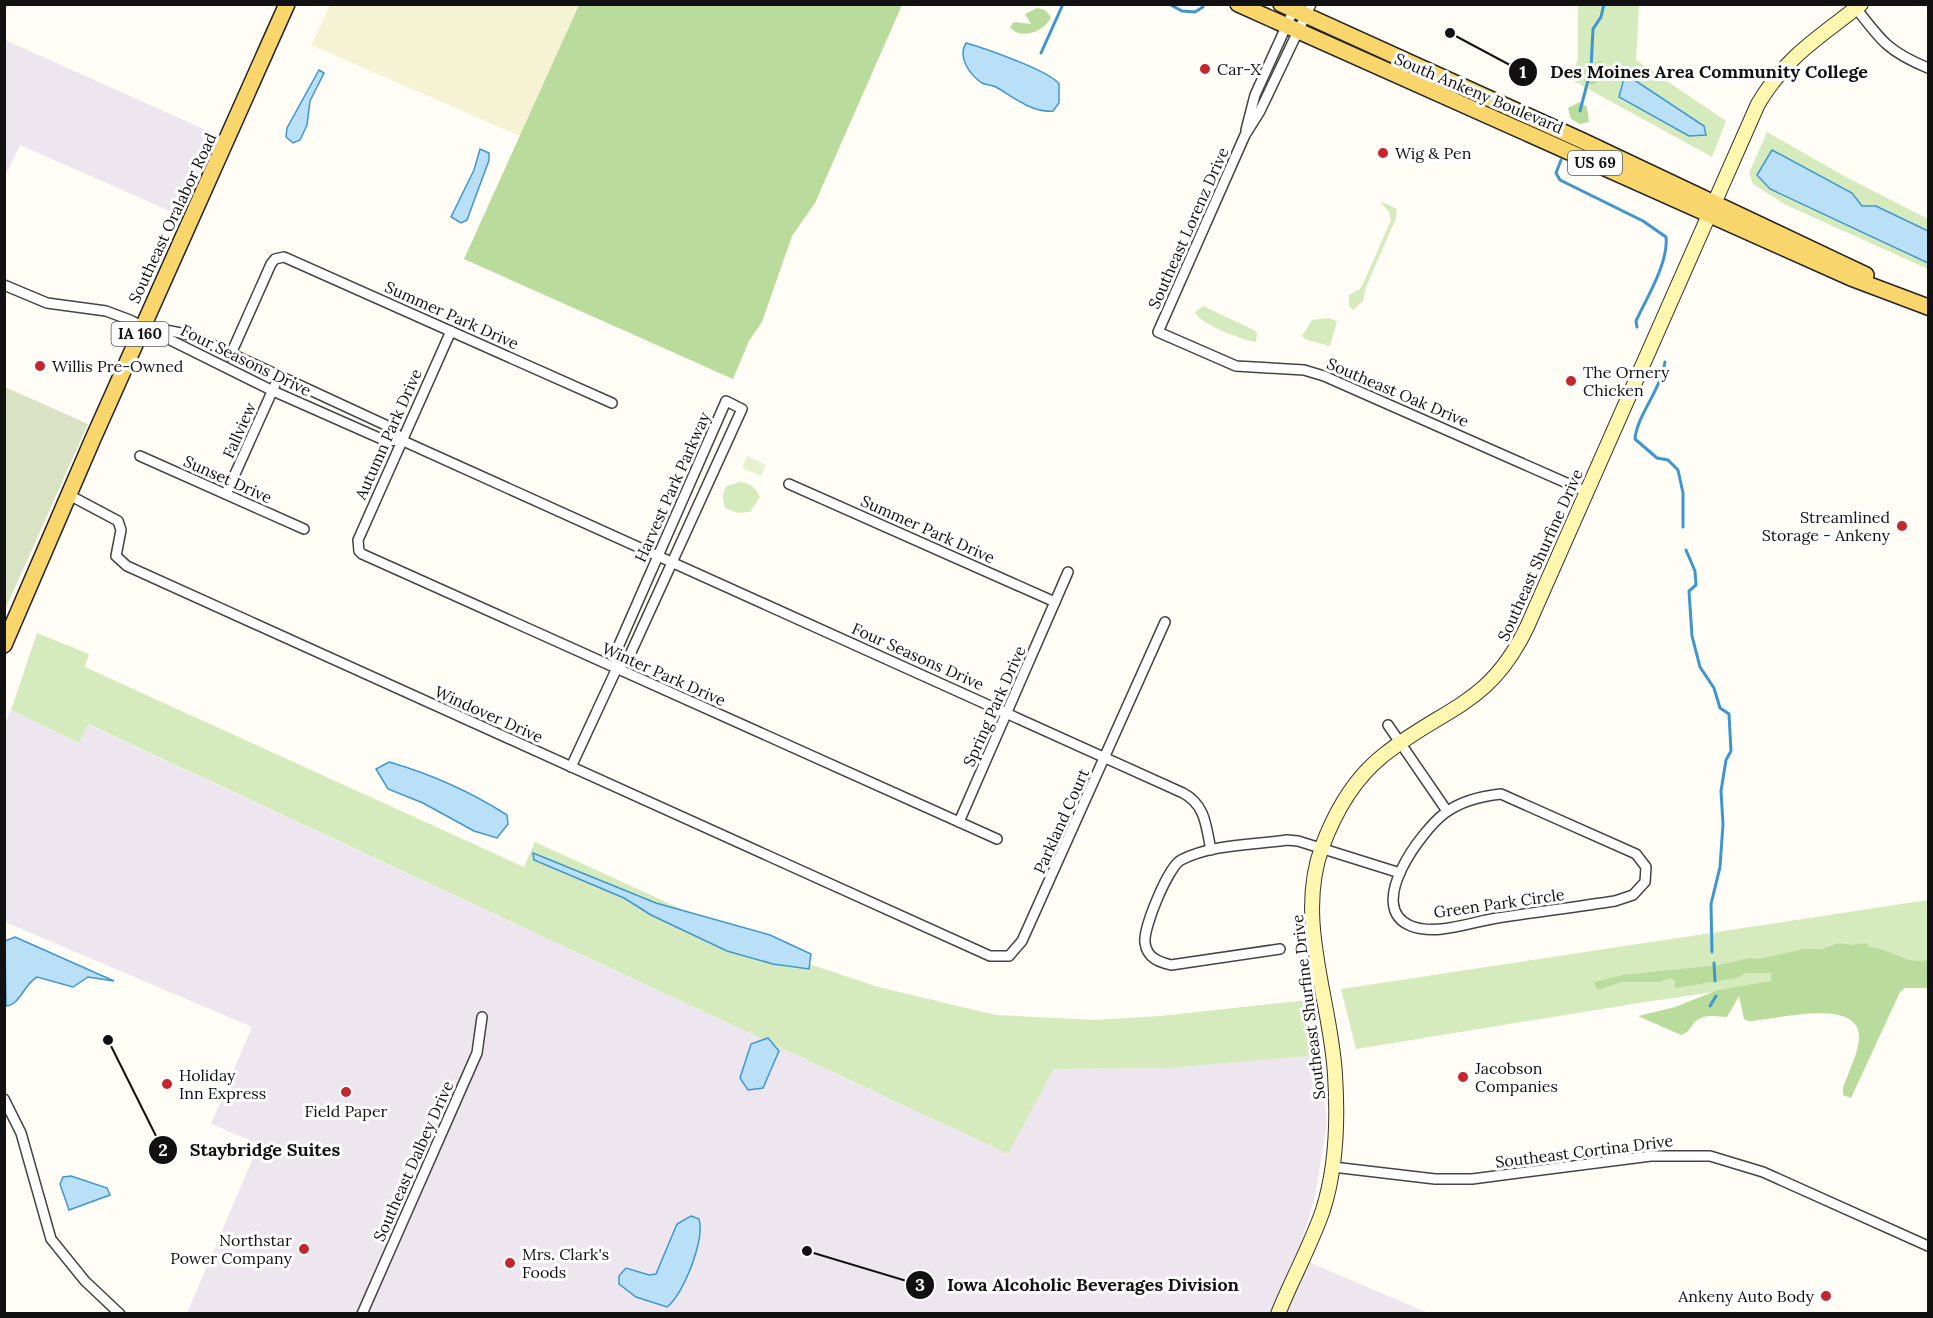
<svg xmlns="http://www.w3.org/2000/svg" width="1933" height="1318" font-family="Lora,serif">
<rect width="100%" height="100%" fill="#fffdf5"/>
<g fill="#eee6ef">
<polygon points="5,40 217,135 181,216 20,145 5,176"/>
<polygon points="11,710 79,743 87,724 1008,1154 1054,1069 1169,1068 1320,1055 1327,1123 1315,1197 1297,1257 1428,1313 187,1313 259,1144 211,1124 252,1027 5,922 4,725"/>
</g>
<polygon fill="#f6f3d4" points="330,5 330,4 579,5 520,136 311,45"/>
<g fill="#d5ebbd">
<polygon points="1578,5 1639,5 1636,60 1726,121 1712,157 1570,79 1578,59"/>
<polygon points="1767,132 1846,177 1928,219 1928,269 1786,205 1753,184 1749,173"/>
<polygon points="1380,201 1397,209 1396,218 1366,287 1363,301 1353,310 1349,306 1349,295 1360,289 1363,284 1391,220 1389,212"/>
<path d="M1203 306 1254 330 1257 333 1256 342C1242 340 1199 324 1195 312Z"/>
<polygon points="1328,318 1337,321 1330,346 1307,340 1302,336 1312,320"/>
<path d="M740 482C751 483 755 488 760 497L750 512 738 513 725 508C723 498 721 494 727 486Z"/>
<polygon points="37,633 89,654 85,667 524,867 535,842 779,954 878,987 996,1015 1095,1020 1161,1016 1316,999 1320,1055 1169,1068 1054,1069 1008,1154 88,724 79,743 11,710"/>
<polygon points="1928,900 1928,961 1645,1002 1356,1049 1341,989"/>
</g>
<g fill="#b9dc9c">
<polygon points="579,5 902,5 815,203 792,236 762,322 749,341 733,379 464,259"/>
<path d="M1037 8 1045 10 1051 17C1046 31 1020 41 1010 27L1014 22 1031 24 1025 14Z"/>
<polygon points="1601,61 1604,69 1597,77 1596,83 1592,85 1584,81 1585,69 1593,71 1597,62"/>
<polygon points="1580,102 1587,107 1589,122 1580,124 1571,119 1568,108"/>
<path d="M1839 943 1853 945 1867 943 1869 947C1894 949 1903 965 1928 960V988H1905L1900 992 1851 1098 1843 1095V1088C1848 1073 1858 1054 1859 1039 1862 995 1772 1021 1748 1021L1744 1019 1739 996 1727 1017C1717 1017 1704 1013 1695 1022 1689 1028 1690 1032 1681 1035L1638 1016 1675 1007 1718 990 1771 981V973H1746L1736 978 1675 988V981L1670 978 1658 982H1622L1597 990 1594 982 1623 975 1719 965 1750 958 1759 959 1804 949H1822Z"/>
</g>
<polygon fill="#d9e3c4" points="5,387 88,424 5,610"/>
<polygon fill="#e6f2cf" points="747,456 766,465 761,476 742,468"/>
<g fill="#b9e0f7" stroke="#3f96cf" stroke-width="1.5">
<path d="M966 43C984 48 1050 71 1059 84V103L1053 111C1032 113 1013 97 996 87 992 85 986 85 982 83 970 75 957 57 966 43Z"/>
<polygon points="319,70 324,73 310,101 307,125 300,140 293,143 286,137 287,128"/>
<polygon points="1624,78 1633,79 1704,126 1706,135 1689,136 1619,97"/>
<polygon points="480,149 489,153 489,160 467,220 461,223 451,217 474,170"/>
<polygon points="1772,150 1852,193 1862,206 1876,206 1928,231 1928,263 1770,189 1757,175"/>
<path d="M389 762C431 774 471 792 507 815L508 824 497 838 474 831 423 803 388 789 376 769Z"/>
<polygon points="533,853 656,903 770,935 811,954 809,969 773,964 727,951 651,915 624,898 534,860"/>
<path d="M15 937 114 981 88 977 73 987 37 977C24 984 20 1005 6 1006L5 941Z"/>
<polygon points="768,1038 779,1051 763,1088 748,1090 740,1078 751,1044"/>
<polygon points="71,1176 107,1188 110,1195 69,1210 60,1184 63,1177"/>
<path d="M691 1216 699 1219C705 1239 684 1294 667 1307L636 1297 619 1284V1276L626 1268 649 1275 656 1274 677 1224Z"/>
</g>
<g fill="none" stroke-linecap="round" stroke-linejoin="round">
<g stroke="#3f96cf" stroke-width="3">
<polyline points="1169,4 1182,11 1195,12 1203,7"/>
<polyline points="1041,53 1063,4"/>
<polyline points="1580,111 1591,69 1593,29 1601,17 1604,4"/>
<path d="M1561 160 1556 173 1560 180 1643 221 1666 237C1669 262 1646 299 1636 321L1637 327"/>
<path d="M1665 362C1660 392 1637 415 1635 439L1657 458 1668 460 1678 470 1683 493V527"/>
<polyline points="1686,550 1695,571 1696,585 1689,591 1692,636 1700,667 1714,688 1720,708 1729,714 1731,751 1726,760 1721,791 1723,824 1720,867 1711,904 1712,952"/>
<polyline points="1714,963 1715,981"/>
<polyline points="1710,1006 1716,996"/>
</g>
<g stroke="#444" stroke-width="12">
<g id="street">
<polyline points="1311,4 1260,111 1245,135 1158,332 1236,366 1304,370 1324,376 1587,492"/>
<path d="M1856 8C1881 41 1889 52 1928 68"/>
<polyline points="1246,130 1255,95 1295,7"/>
<path d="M4 285 47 303 106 311 130 320 273 391 386 441 401 440 1183 793C1206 805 1206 827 1211 850"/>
<polyline points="155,328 191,335 392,428 401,440"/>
<polyline points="451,331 358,540 359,551 362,554 997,839"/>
<polyline points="230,356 271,264 275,259 284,257 612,403"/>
<polyline points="140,456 304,529"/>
<polyline points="789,484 1055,602"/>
<polyline points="226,494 275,385"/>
<polyline points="71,496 118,521 121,530 116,556 127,566 990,956 1009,956 1022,941 1165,622"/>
<polyline points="1388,725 1447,811"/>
<polyline points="571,767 616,670 628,659 742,409 726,401 615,654 616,670"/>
<path d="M1501 794 1636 854 1646 867 1645 882 1633 895 1615 901C1576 907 1536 912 1497 918 1471 922 1437 936 1411 926 1364 907 1422 830 1445 813 1461 801 1482 796 1501 794Z"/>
<polyline points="959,822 1068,572"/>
<path d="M1280 949 1171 965C1159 962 1147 958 1145 943 1143 928 1168 867 1181 860 1212 844 1253 845 1287 840L1298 841 1400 873"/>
<polyline points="4,1099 21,1133 51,1239 85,1281 120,1314"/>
<polyline points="1333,1167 1435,1179 1472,1179 1651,1156 1710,1156 1763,1172 1928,1246"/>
<polyline points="362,1314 477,1053 482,1017"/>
</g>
</g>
<g stroke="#333" stroke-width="16">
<path id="secondary" d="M1278 1314C1292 1279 1311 1245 1323 1210 1337 1166 1338 1120 1335 1075 1331 1000 1295 921 1322 847 1335 812 1355 777 1385 754 1446 706 1489 706 1527 627L1758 104C1788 54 1818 39 1861 4"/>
</g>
<g stroke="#222" stroke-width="18">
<g id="primary">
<polyline points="1238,4 1851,278 1928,307"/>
<polyline points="1281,4 1583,141 1866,275"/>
<polyline points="4,645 92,441 287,4"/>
</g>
</g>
<use href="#street" stroke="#fff" stroke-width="9"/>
<use href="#secondary" stroke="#fff6b0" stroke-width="14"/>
<use href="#primary" stroke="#f9d66b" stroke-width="15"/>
</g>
<g fill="#c4262e" stroke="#fff" stroke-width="2">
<circle cx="1205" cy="69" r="6"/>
<circle cx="1383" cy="153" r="6"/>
<circle cx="40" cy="366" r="6"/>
<circle cx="1571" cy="381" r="6"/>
<circle cx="1902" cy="526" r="6"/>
<circle cx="1463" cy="1077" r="6"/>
<circle cx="167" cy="1084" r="6"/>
<circle cx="346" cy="1092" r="6"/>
<circle cx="304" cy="1249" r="6"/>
<circle cx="510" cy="1263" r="6"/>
<circle cx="1826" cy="1296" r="6"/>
</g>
<g text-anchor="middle" stroke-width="6" stroke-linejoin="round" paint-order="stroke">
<g fill="#fff" stroke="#585858" stroke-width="1.5">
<rect x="1568" y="151" width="54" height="24" rx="4.5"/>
<rect x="111.5" y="322" width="57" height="24" rx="4.5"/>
</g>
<g font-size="15" font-weight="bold" fill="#111">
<text x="1595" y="168">US 69</text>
<text x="140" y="339">IA 160</text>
</g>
<g font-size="16" fill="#111" stroke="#fff" text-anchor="start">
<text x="1217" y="75">Car-X</text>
<text x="1395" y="159">Wig &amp; Pen</text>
<text x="52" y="372">Willis Pre-Owned</text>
<text x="1583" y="378">The Ornery<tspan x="1583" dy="18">Chicken</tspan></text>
<text x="1890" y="523" text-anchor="end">Streamlined<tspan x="1890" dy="18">Storage - Ankeny</tspan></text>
<text x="1475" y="1074">Jacobson<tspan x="1475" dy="18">Companies</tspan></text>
<text x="179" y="1081">Holiday<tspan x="179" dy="18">Inn Express</tspan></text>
<text x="346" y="1117" text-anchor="middle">Field Paper</text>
<text x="292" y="1246" text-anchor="end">Northstar<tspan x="292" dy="18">Power Company</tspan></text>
<text x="522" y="1260">Mrs. Clark's<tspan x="522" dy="18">Foods</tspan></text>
<text x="1814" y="1302" text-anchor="end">Ankeny Auto Body</text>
</g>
<g font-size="16" fill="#111" stroke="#fff">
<text transform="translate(1479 93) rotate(23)" y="6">South Ankeny Boulevard</text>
<text transform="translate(172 218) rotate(-65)" y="6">Southeast Oralabor Road</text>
<text transform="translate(1188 228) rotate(-66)" y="6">Southeast Lorenz Drive</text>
<text transform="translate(452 315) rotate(24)" y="6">Summer Park Drive</text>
<text transform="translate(246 360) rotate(26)" y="6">Four Seasons Drive</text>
<text transform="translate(1398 392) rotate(23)" y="6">Southeast Oak Drive</text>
<text transform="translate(239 430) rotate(-66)" y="6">Fallview</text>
<text transform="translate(388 434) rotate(-66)" y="6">Autumn Park Drive</text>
<text transform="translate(228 479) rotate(24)" y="6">Sunset Drive</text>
<text transform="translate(672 487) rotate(-66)" y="6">Harvest Park Parkway</text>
<text transform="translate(928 529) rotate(24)" y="6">Summer Park Drive</text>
<text transform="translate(1540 555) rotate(-66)" y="6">Southeast Shurfine Drive</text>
<text transform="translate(918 656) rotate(24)" y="6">Four Seasons Drive</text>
<text transform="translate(664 674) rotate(24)" y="6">Winter Park Drive</text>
<text transform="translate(994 706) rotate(-66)" y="6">Spring Park Drive</text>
<text transform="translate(489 714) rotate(24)" y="6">Windover Drive</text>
<text transform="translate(1061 821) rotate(-66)" y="6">Parkland Court</text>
<text transform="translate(1499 903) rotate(-8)" y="6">Green Park Circle</text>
<text transform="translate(1308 1007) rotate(-97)" y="6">Southeast Shurfine Drive</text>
<text transform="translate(1584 1151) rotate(-7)" y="6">Southeast Cortina Drive</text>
<text transform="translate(413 1161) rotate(-66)" y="6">Southeast Dalbey Drive</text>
</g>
</g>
<path fill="none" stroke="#111" stroke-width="2" d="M1450 33L1523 72M108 1040L163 1150M807 1251L920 1285"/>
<g fill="#111" stroke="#fff" stroke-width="2">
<circle cx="1450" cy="33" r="6"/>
<circle cx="108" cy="1040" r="6"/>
<circle cx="807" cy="1251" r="6"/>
<circle cx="1523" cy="72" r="15"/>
<circle cx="163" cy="1150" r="15"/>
<circle cx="920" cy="1285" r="15"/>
</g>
<g font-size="18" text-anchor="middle" font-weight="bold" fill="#fff">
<text x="1523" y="78">1</text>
<text x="163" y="1156">2</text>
<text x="920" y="1291">3</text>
</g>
<g font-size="18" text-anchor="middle" font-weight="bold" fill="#111" stroke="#fff" stroke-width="6" stroke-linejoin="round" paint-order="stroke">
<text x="1709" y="78">Des Moines Area Community College</text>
<text x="265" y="1156">Staybridge Suites</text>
<text x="1093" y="1291">Iowa Alcoholic Beverages Division</text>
</g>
<rect width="1933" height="1318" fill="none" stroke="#111111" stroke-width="12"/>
</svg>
